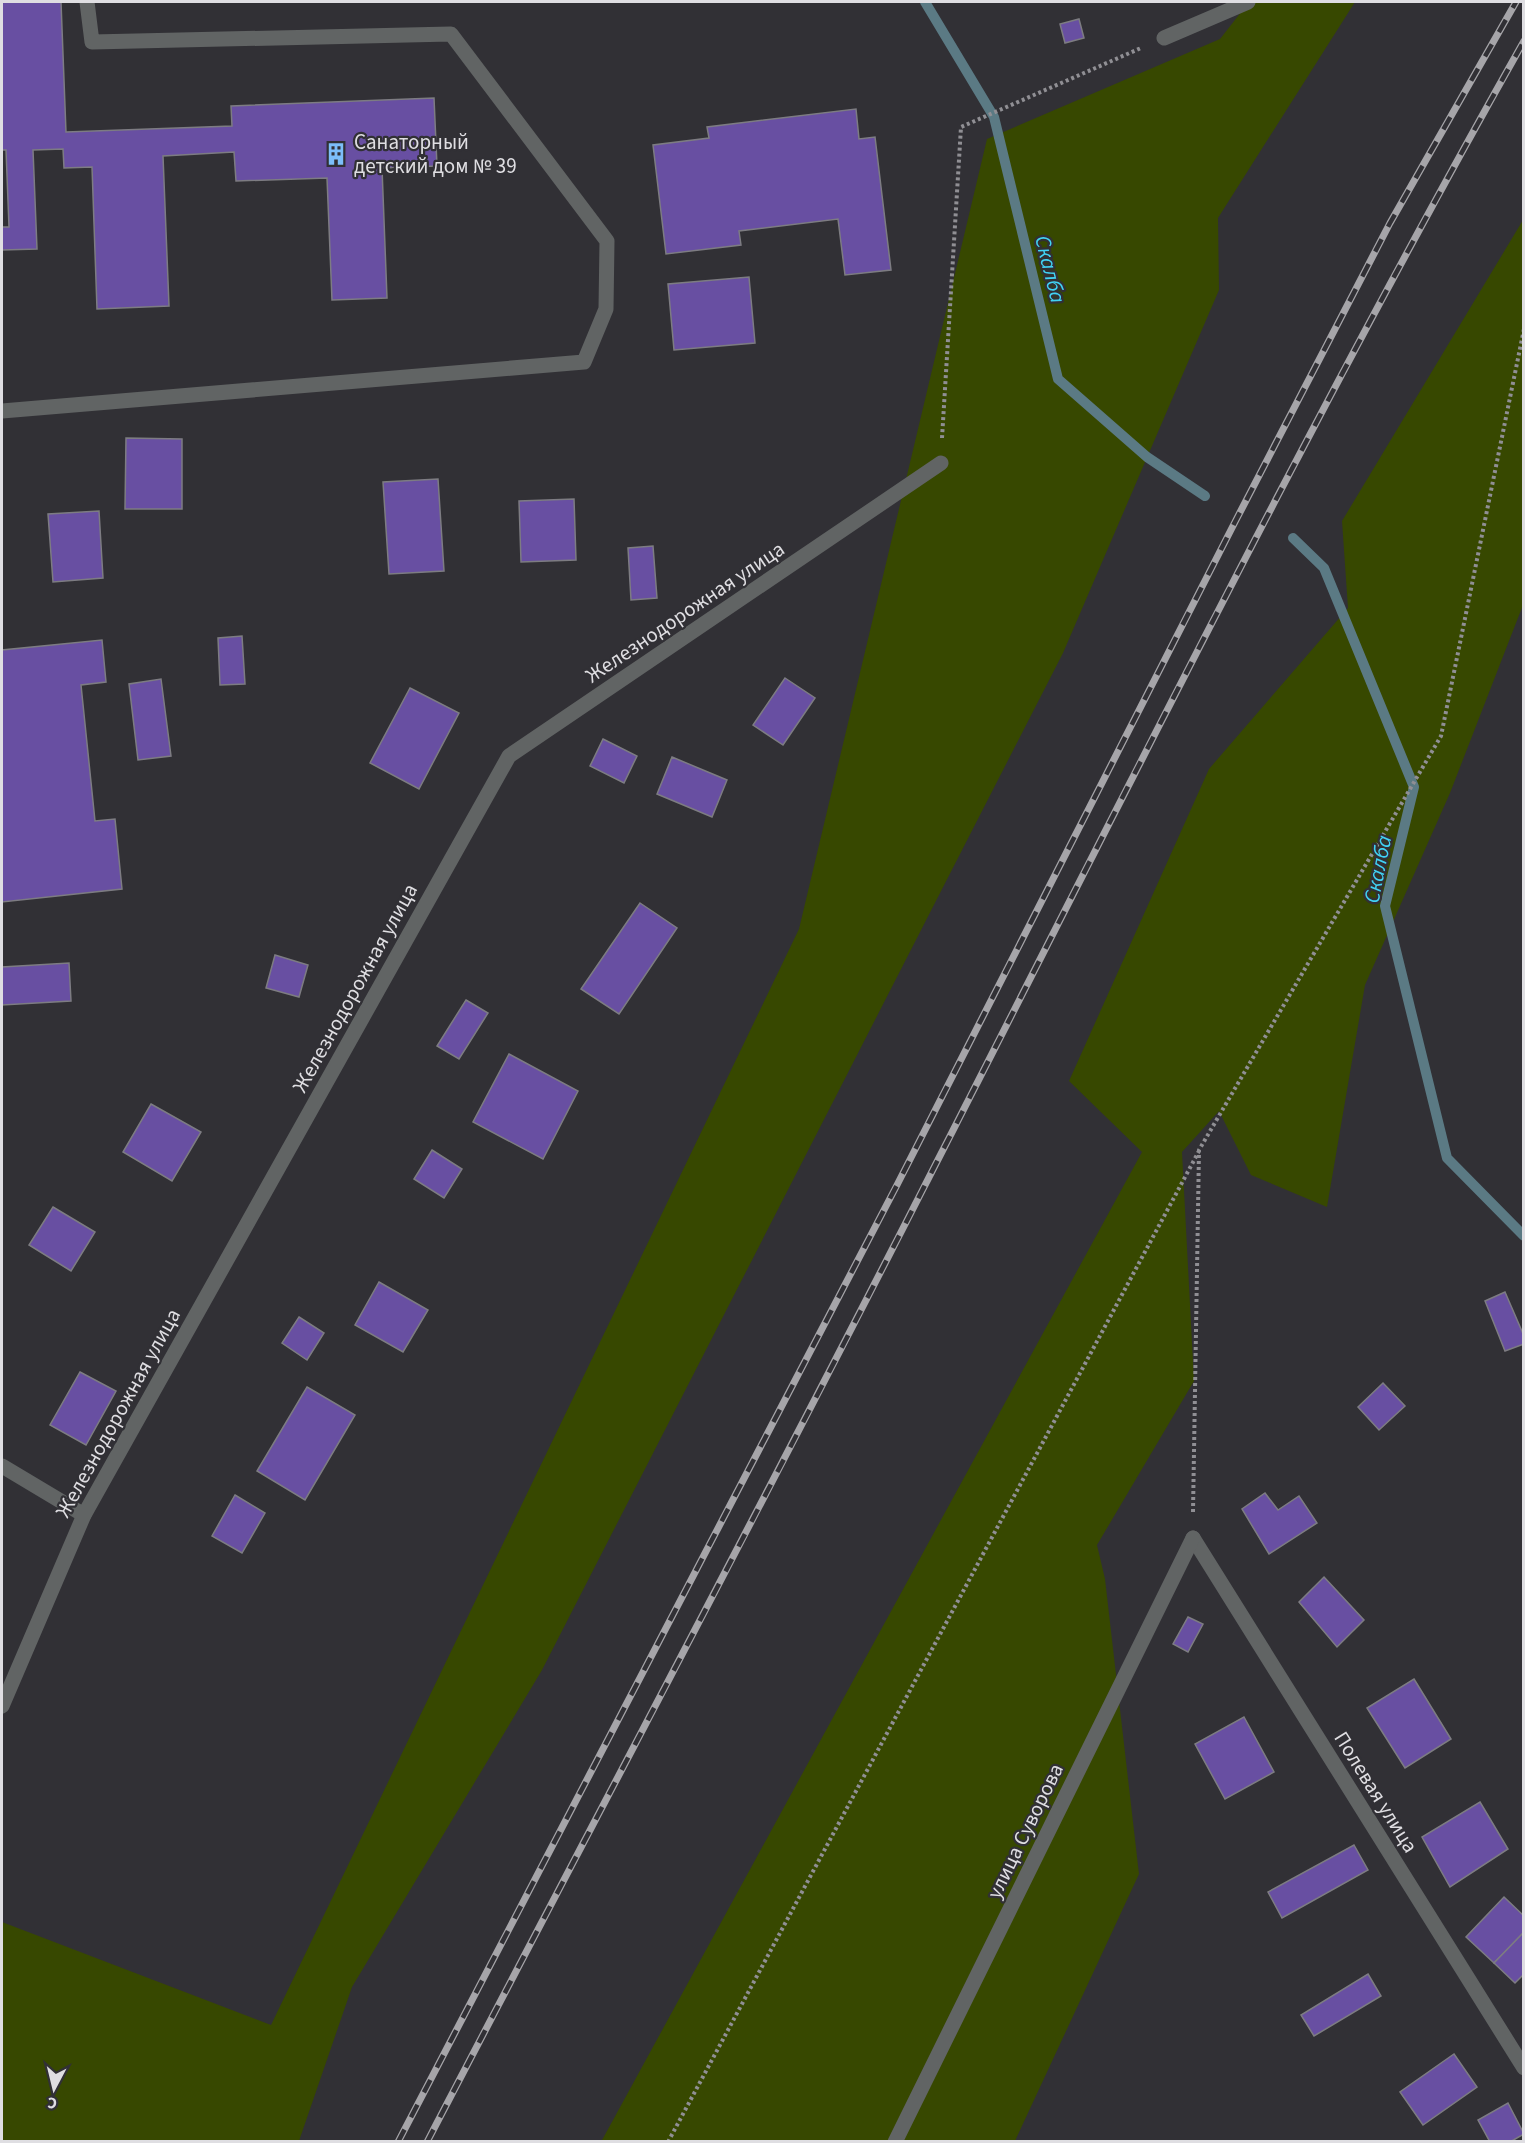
<svg xmlns="http://www.w3.org/2000/svg" width="1525" height="2143" font-family="'Source Sans 3',sans-serif">
<rect width="100%" height="100%" fill="#313035"/>
<g fill="#374800">
<polygon points="1249,2 1355,2 1218,218 1219,290 1063,653 542,1670 352,1987 299,2141 2,2141 2,1922 271,2025 799,929 987,139 1220,39"/>
<polygon points="1523,220 1523,605 1450,793 1365,985 1327,1207 1251,1175 1219,1111 1182,1152 1194,1381 1097,1545 1105,1579 1139,1874 1015,2141 601,2142 1142,1152 1069,1081 1209,769 1348,608 1342,521"/>
</g>
<g fill="none" stroke-linecap="round" stroke-linejoin="round">
<g stroke="#5b7a84" stroke-width="10">
<polyline points="925,2 994,117 1058,379 1147,457 1205,496"/>
<polyline points="1293,538 1324,568 1414,787 1385,906 1447,1158 1524,1236"/>
</g>
</g>
<g fill="#684fa2" stroke="#7d7c82" stroke-width="1.5">
<polygon points="2,2 61,2 66,132 232,126 231,106 434,98 437,166 382,168 387,298 332,300 327,178 236,181 234,152 163,156 169,306 97,309 92,167 64,168 63,149 33,150 37,249 2,250 2,227 9,227 6,150 2,150"/>
<polygon points="1079,19 1084,38 1065,43 1060,24"/>
<polygon points="856,109 859,139 875,137 891,270 845,275 838,219 739,231 741,245 666,254 653,145 709,138 707,127"/>
<polygon points="749,277 755,343 674,350 668,284"/>
<polygon points="126,438 182,439 182,509 125,509"/>
<polygon points="438,479 444,571 389,574 383,482"/>
<polygon points="574,499 576,560 521,562 519,501"/>
<polygon points="99,511 103,578 53,582 48,514"/>
<polygon points="653,546 657,598 631,600 628,548"/>
<polygon points="242,636 245,684 220,685 218,638"/>
<polygon points="102,640 106,682 81,685 95,821 115,819 122,889 2,902 2,650"/>
<polygon points="785,678 815,698 783,745 753,725"/>
<polygon points="161,679 171,756 138,760 129,684"/>
<polygon points="410,688 459,713 419,789 370,763"/>
<polygon points="603,739 637,756 624,783 590,766"/>
<polygon points="672,757 727,780 712,817 657,794"/>
<polygon points="640,903 677,928 619,1014 581,989"/>
<polygon points="275,955 308,965 299,997 266,988"/>
<polygon points="69,963 71,1001 2,1005 2,967"/>
<polygon points="466,1000 488,1013 459,1059 437,1046"/>
<polygon points="509,1054 578,1091 543,1159 473,1122"/>
<polygon points="151,1104 201,1132 172,1181 123,1152"/>
<polygon points="432,1150 462,1169 444,1198 414,1179"/>
<polygon points="53,1207 95,1232 71,1271 29,1245"/>
<polygon points="379,1282 428,1310 403,1352 355,1325"/>
<polygon points="1505,1292 1524,1336 1524,1344 1505,1351 1485,1301"/>
<polygon points="299,1317 324,1333 307,1360 282,1343"/>
<polygon points="80,1372 116,1391 86,1445 50,1425"/>
<polygon points="1383,1383 1405,1406 1379,1430 1358,1407"/>
<polygon points="307,1387 355,1415 305,1500 257,1471"/>
<polygon points="1265,1493 1278,1510 1299,1496 1317,1523 1269,1554 1242,1509"/>
<polygon points="235,1495 265,1513 242,1553 212,1536"/>
<polygon points="1324,1577 1364,1620 1337,1647 1299,1602"/>
<polygon points="1188,1617 1203,1624 1188,1652 1173,1644"/>
<polygon points="1414,1679 1451,1739 1405,1768 1367,1708"/>
<polygon points="1244,1717 1274,1772 1225,1799 1195,1744"/>
<polygon points="1480,1802 1508,1849 1450,1887 1422,1837"/>
<polygon points="1354,1845 1368,1870 1282,1918 1268,1892"/>
<polygon points="1504,1897 1524,1916 1524,1932 1494,1963 1466,1937"/>
<polygon points="1524,1932 1524,1974 1515,1983 1494,1963"/>
<polygon points="1368,1974 1381,1996 1314,2036 1301,2015"/>
<polygon points="1454,2054 1477,2087 1423,2125 1400,2092"/>
<polygon points="1508,2103 1524,2134 1510,2142 1490,2142 1478,2120"/>
</g>
<g fill="none" stroke-linecap="round" stroke-linejoin="round">
<g stroke="#908f94" stroke-width="4" stroke-dasharray="3 3" stroke-linecap="butt">
<polyline points="942,438 961,127 1141,48"/>
<polyline points="1193,1512 1199,1150 1441,736 1524,329"/>
<polyline points="668,2142 1199,1151"/>
</g>
<polyline stroke="#616464" stroke-width="15" points="2,411 584,362 606,309 607,241 451,34 92,42 87,2"/>
<g stroke="#616464" stroke-width="15">
<polyline points="1164,38 1248,2"/>
<polyline points="2,1466 84,1515"/>
<polyline points="1193,1538 1524,2068"/>
<polyline points="2,1706 84,1515 509,756 941,463"/>
<polyline points="895,2142 1193,1538"/>
</g>
<g stroke="#a6a5a9" stroke-width="7">
<g id="rail">
<polyline points="398,2142 897,1185 1236,520 1390,223 1516,2"/>
<path d="M427 2142C592 1825 760 1509 922 1191 1119 806 1311 418 1524 41"/>
</g>
</g>
<use href="#rail" stroke="#313035" stroke-width="4.5" stroke-dasharray="14" stroke-linecap="butt"/>
</g>
<defs>
<g id="building-bare" transform="scale(1.8)"><path d="M-4-6H4V6H1V3H-1V6H-4ZM-2.5-4.3h1.7v1.8h-1.7ZM.8-4.3h1.7v1.8H.8ZM-2.5-1h1.7V.8h-1.7ZM.8-1h1.7V.8H.8Z" fill="#7cbef9" stroke="#313035" stroke-width="2.5" paint-order="stroke"/></g>
</defs>
<g fill-rule="evenodd">
<use href="#building-bare" x="336" y="154"/>
</g>
<g text-anchor="middle" stroke-width="4.5" stroke-linejoin="round" paint-order="stroke">
<g font-size="21" fill="#dfdee2" stroke="#313035" text-anchor="start">
<text x="354" y="149">Санаторный<tspan x="354" dy="24">детский дом № 39</tspan></text>
</g>
<g font-size="21" fill="#dfdee2" stroke="#313035">
<text transform="translate(685 612) rotate(-34)" y="7">Железнодорожная улица</text>
<text transform="translate(355 988) rotate(-61)" y="7">Железнодорожная улица</text>
<text transform="translate(118 1413) rotate(-61)" y="7">Железнодорожная улица</text>
<text transform="translate(1376 1792) rotate(58)" y="7">Полевая улица</text>
<text transform="translate(1025 1831) rotate(-64)" y="7">улица Суворова</text>
</g>
<g font-size="22" font-style="italic" fill="#41d2f4" stroke="#313035">
<text transform="translate(1051 269) rotate(76)" y="8">Скалба</text>
<text transform="translate(1377 869) rotate(-79)" y="8">Скалба</text>
</g>
</g>
<rect width="1525" height="2143" fill="none" stroke="#dfdee2" stroke-width="6"/>
<g transform="translate(54 2089) rotate(187)" stroke="#313035" stroke-width="4.5" paint-order="stroke">
<path d="M0-4.5L10 22L0 15L-10 22Z" fill="#dfdee2"/>
<text y="-9" font-size="16" font-weight="bold" text-anchor="middle" fill="#dfdee2">С</text>
</g>
</svg>
